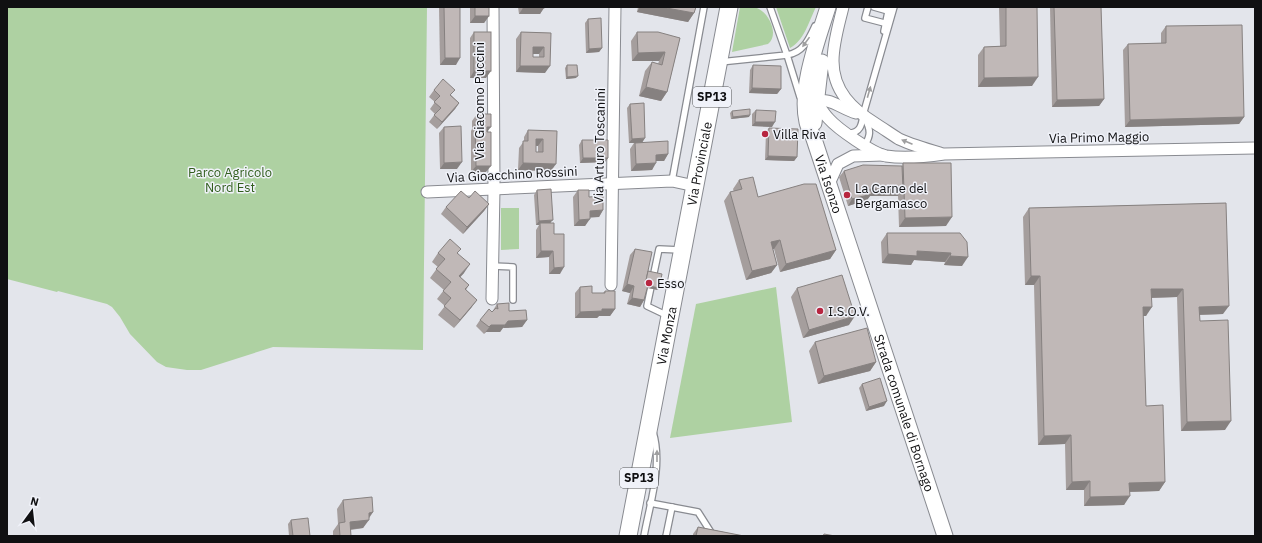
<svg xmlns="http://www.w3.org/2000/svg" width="1262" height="543" font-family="'IBM Plex Sans',sans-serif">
<rect width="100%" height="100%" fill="#e3e5eb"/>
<g fill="#aed1a2">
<polygon points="7,7 427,7 423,350 273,347 201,370 187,370 166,367 157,362 130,334 120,317 112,307 107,304 58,291 57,292 7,279"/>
<path d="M740 7C747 7 753 6 759 9 770 15 779 35 768 44L732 52Z"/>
<path d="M776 7H816C809 21 804 41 790 48Z"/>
<polygon points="501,208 519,208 519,249 501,250"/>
<polygon points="776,287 792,422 670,438 696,304"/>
</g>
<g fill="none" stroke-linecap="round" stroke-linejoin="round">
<g stroke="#898b91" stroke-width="8">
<g id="lane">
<polyline points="868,7 865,18 888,24"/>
<polyline points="874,7 888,11"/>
<polyline points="884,31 889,7"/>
<polyline points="720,62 787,55 770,7"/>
<path d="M800 97 787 55C803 53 809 39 815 26"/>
<path d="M849 133C860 133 862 125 863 115L894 7"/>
<path d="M864 146C871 136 871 130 865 119"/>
<polyline points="672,181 704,7"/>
<polyline points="492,266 513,267 513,300"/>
<polyline points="668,316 647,306 659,249 680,250"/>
<polyline points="650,503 698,512 712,534 723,536"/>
<path d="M644 536C650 503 663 465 653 432"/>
<polyline points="666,536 672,507"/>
</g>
</g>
<g stroke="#898b91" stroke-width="13">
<g id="street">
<path d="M843 7C839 24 833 43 833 61 833 91 852 109 876 124 884 129 891 134 899 139 912 145 926 149 940 153"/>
<path d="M814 98C819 105 823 113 829 119 838 129 872 153 886 156 905 159 924 157 944 154L1255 148"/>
<path d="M813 103C828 95 841 109 856 113"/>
<polyline points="829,184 838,164 853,156 883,155"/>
<polyline points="427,192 672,181 695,186"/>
<polyline points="611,285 615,7"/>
<polyline points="492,299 494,189 493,7"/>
</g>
</g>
<g stroke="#898b91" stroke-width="17">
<g id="secondary">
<path id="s1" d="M828 7C818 39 799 88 807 122 808 127 811 132 813 136L945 536"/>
<polyline points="814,123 820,70 822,62"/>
</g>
</g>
<g stroke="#898b91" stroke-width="19">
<g id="primary">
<path id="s2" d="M628 536 729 7"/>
</g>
</g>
<use href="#lane" stroke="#fff" stroke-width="5.5"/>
<use href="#street" stroke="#fff" stroke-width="11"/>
<use href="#secondary" stroke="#fff" stroke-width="15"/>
<use href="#primary" stroke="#fff" stroke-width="17"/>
</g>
<g fill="#a59e9d" fill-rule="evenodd">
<polygon points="439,7 460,7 456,65 440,65"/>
<polygon points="470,7 489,7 489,16 484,23 470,23"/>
<polygon points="518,7 544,7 540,14 519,14"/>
<polygon points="638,7 696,7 694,13 688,22 637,12"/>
<polygon points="999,7 1037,7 1032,86 978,87 978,55 984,47 1000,46"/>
<polygon points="1050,7 1101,7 1104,99 1099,106 1052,107"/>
<polygon points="588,19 602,48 599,52 586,53 585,23"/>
<polygon points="1166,26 1244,117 1239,124 1125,127 1123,50 1128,44 1161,43 1161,33"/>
<polygon points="474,32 486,78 470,78 470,38"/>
<path d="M521 32 551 33 545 73 516 72V39ZM533 54H539V57H533Z"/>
<polygon points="637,32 680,38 667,92 661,101 639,96 645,71 652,62 658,64 659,61 632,61 631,41"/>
<polygon points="567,65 576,78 566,79 565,68"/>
<polygon points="753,65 781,89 777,94 749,93 750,70"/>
<polygon points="434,90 451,95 459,103 455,109 437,129 429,122 435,114 430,109 435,102 429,97"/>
<polygon points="630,104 642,142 668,154 664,161 656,161 652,170 631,171 630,149 634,143 629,143 627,108"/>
<polygon points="756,110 772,127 752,126 752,114"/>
<polygon points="732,111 749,117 731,119 730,113"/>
<polygon points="477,114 487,132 486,172 471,172 471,131 472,129 472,121"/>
<polygon points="444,127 457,169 440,169 439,133"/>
<polygon points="769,128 797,157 794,161 765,160 766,132"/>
<path d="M528 130 557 131 551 171 518 170 519 148 524 141V137ZM536 146H538V152H536Z"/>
<polygon points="582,140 608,158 605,162 580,163 579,145"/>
<polygon points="903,163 946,226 899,227 898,196 870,196 867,200 848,206 839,177 844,171 902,166"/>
<polygon points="739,180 758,197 836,250 830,259 780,272 774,249 773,249 777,265 771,273 746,280 724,201 730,192 734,192 733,189"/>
<polygon points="537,190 551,223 554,234 560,274 549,274 549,257 536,258 536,230 539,225 536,225 534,195"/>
<polygon points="578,190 589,197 603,210 599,217 590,217 585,226 574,226 573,197"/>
<polygon points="469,198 489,204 484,211 463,234 441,214 446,207"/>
<polygon points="1226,203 1223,314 1199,315 1200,321 1225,430 1181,431 1177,297 1151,298 1146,316 1143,316 1146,406 1165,482 1159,491 1130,492 1124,505 1084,506 1084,490 1066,490 1065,444 1038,445 1034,285 1025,285 1023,217 1029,208"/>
<polygon points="887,233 960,233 962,266 944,265 945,262 914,260 911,265 882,263 881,242"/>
<polygon points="635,249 647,273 648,271 658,290 647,288 644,300 640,307 627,304 630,293 622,291 630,255"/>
<polygon points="438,253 458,253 464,273 460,277 469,285 466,290 477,300 471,308 454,328 438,315 445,306 437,299 444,290 430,278 438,267 432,262"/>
<polygon points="580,287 592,293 603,293 605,291 615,309 610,316 599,316 597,318 575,318 575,293"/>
<polygon points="797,288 849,325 803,338 791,297"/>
<polygon points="497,304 509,311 527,320 522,327 503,328 500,332 486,332 484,334 476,326 480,320 492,312"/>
<polygon points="815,342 876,362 870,371 818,384 809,351"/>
<polygon points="862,384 884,406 866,411 859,388"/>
<polygon points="343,500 373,512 363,528 351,530 351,536 333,536 333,531 338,524 337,509"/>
<polygon points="291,520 310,536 289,536 288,524"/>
<polygon points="698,527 744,536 693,536 693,534"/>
</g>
<g fill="#868180">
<polygon points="640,7 661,7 694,13 688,22 637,12"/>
<polygon points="523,8 544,8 540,14 519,14"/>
<polygon points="475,16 489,16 484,23 470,23"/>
<polygon points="533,47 544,47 539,54 528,54"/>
<polygon points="602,48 599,52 586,53 589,49"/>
<polygon points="665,52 659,61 632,61 638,53"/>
<polygon points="445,58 460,58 456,65 440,65"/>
<polygon points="520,66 550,66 545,73 516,72"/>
<polygon points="474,71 491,71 486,78 470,78"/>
<polygon points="578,76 576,78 566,79 567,77"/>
<polygon points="1038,77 1032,86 978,87 984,78"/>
<polygon points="646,87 667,92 661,101 639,96"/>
<polygon points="752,88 781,89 777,94 749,93"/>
<polygon points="1104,99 1099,106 1052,107 1057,100"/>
<polygon points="459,103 455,109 437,129 442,122"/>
<polygon points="750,115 749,117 731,119 733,117"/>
<polygon points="1244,117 1239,124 1125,127 1130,120"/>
<polygon points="755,122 775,122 772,127 752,126"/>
<polygon points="487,127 491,127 486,133"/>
<polygon points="645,138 642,143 629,143 632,139"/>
<polygon points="536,139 543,139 538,146 531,145"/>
<polygon points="668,154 664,161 651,161 656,155"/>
<polygon points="768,156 797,157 794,161 765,160"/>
<polygon points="583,158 608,158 605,162 580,163"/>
<polygon points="462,162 457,169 440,169 444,163"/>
<polygon points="523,163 556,164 551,171 518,170"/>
<polygon points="656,163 652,170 631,171 636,164"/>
<polygon points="476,166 491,166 486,172 471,172"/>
<polygon points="870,189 903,189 898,196 870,196 867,200 848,206 852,199"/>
<polygon points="489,204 484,211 463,234 467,227"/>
<polygon points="603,210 599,217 585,218 590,211"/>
<polygon points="952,217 946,226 899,227 905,218"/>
<polygon points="590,219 585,226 574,226 579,220"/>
<polygon points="553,220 549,224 540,223 539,225 536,225 539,221"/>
<polygon points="780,240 774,249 765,251 771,242"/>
<polygon points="836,250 830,259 780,272 786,264"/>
<polygon points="541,251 553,251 549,257 536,258"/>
<polygon points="917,251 951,253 945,262 914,260 911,265 882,263 888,254"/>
<polygon points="950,256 968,257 962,266 944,265"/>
<polygon points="470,264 464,273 453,285 459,276"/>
<polygon points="777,265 771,273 746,280 752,271"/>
<polygon points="564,267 560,274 549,274 554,268"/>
<polygon points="1031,276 1040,276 1034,285 1025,285"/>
<polygon points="627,284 634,286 630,293 622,291"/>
<polygon points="645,285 659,288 658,290 644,287"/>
<polygon points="1151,289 1183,289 1177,297 1145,298"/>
<polygon points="632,298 644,300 640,307 627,304"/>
<polygon points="477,300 471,308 454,328 460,320"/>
<polygon points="1229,306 1223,314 1193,315 1199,307"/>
<polygon points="1143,307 1152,307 1146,316 1137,316"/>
<polygon points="602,309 615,309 610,316 599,316 597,318 575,318 580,312"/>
<polygon points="855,316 849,325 803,338 809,330"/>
<polygon points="527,320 522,327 503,328 508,321"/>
<polygon points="491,325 505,325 500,332 486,332 484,334"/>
<polygon points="876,362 870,371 818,384 824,376"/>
<polygon points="887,401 884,406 866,411 869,407"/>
<polygon points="1231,421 1225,430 1181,431 1187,422"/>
<polygon points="1071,435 1065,444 1038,445 1044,436"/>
<polygon points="1090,481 1084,490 1066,490 1072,482"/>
<polygon points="1165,482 1159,491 1123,492 1129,483"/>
<polygon points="1130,496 1124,505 1084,506 1090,497"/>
<polygon points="373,512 367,520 369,520 363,528 344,530 350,522 369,513"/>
</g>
<g fill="#c0b8b7" stroke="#868180" fill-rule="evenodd">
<polygon points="444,7 460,7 460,58 445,58"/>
<rect x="475" y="7" width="14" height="9"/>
<rect x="523" y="7" width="21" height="1"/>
<polygon points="661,7 696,7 694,13"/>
<polygon points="1006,7 1037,7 1038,77 984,78 984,47 1006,46"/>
<polygon points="1054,7 1101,7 1104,99 1057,100"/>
<polygon points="601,18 602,48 589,49 588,19"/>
<polygon points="1242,25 1244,117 1130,120 1128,44 1166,43 1166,26"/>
<rect x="474" y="32" width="17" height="39"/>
<path d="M521 32 551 33 550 66H520ZM533 47H544V57H533Z"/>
<polygon points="637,32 658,32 680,38 667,92 646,87 652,62 662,65 665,52 638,53"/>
<polygon points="567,65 577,65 578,76 567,77"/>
<polygon points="753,65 781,66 781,89 752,88"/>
<polygon points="443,79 455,90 450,95 459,103 442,122 434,115 441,108 434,102 440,96 434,90"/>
<polygon points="644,103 645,138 632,139 630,104"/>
<polygon points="750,109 750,115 733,117 732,111"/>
<polygon points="756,110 776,111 775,122 755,122"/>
<polygon points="477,114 491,114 491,127 487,127 487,132 491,132 491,166 476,166 475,124 477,125"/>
<polygon points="461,126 462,162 444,163 444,127"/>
<polygon points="769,128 798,129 797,157 768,156"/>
<path d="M528 130 557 131 556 164 523 163V141H528ZM536 139H543V152H536Z"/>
<polygon points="582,140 608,140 608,158 583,158"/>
<polygon points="668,141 668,154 656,155 656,163 636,164 635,143"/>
<polygon points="903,163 951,163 952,217 905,218"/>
<polygon points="863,165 902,166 903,189 870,189 872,194 852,199 844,171"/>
<polygon points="753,177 758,197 804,184 816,184 836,250 786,264 780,240 771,242 777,265 752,271 730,192 742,189 739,180"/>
<polygon points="551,189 553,220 539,221 537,190"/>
<polygon points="578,190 589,190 589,197 603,196 603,210 590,211 590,219 579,220"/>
<polygon points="461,191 469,198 475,191 489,204 467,227 446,207"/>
<polygon points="1226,203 1229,306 1199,307 1200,321 1228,320 1231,421 1187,422 1183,289 1151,289 1152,307 1143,307 1146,406 1163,405 1165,482 1129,483 1130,496 1090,497 1090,481 1072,482 1071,435 1044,436 1040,276 1031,276 1029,208"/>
<polygon points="540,223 554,223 554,234 564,234 564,267 554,268 553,251 541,251"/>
<polygon points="887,233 960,233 967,242 968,257 950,256 951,253 917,251 917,256 888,254"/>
<polygon points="450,239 461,249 457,253 470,264 459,276 469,285 465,289 477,300 460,320 444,306 451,298 443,291 451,282 436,269 445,259 438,253"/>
<polygon points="635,249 652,252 645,285 648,285 644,300 632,298 634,286 627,284"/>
<polygon points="648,271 662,274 659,288 645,285"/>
<polygon points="842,275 855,316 809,330 797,288"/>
<polygon points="592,286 592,293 605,293 605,291 615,291 615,309 602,309 602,311 580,312 580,287"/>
<polygon points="509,303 509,311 526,310 527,320 508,321 505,325 491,325 489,327 480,320 489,309 492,312 496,308 498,309 497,304"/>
<polygon points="867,328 876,362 824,376 815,342"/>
<polygon points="880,378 887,401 869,407 862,384"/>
<polygon points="372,497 373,512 369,513 369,520 350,522 351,536 340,536 339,523 345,522 343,500"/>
<polygon points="308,518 310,536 293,536 291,520"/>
<polygon points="698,527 744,536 696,536"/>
<polygon points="824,534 835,536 823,536"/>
</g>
<defs><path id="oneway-solid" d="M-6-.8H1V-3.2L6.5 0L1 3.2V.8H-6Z"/></defs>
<g fill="#9f9fa0">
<use href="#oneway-solid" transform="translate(806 42) rotate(126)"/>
<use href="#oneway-solid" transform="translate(869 92) rotate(-74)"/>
<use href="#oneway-solid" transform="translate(907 142) rotate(-157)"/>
<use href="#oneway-solid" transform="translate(657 456) rotate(-90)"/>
</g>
<g fill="#b7253f" stroke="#f0f2f9" stroke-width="1.5">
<circle cx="765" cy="134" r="4"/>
<circle cx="847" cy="195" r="4"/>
<circle cx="649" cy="283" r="4"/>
<circle cx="820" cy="311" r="4"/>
</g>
<g text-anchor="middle" stroke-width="3" stroke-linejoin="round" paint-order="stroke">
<g fill="#f0f2f9" stroke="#535457" stroke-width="1">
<rect x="693" y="87" width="38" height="20" rx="3"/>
<rect x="620" y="468" width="38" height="20" rx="3"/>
</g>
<g font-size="12" font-weight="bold" fill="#101012">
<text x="712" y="101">SP13</text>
<text x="639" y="482">SP13</text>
</g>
<g font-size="13" fill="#101012" stroke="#f0f2f9">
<text transform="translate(479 101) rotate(-90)" y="5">Via Giacomo Puccini</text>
<text transform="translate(1099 137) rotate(-1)" y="5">Via Primo Maggio</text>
<text transform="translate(599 146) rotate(-89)" y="5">Via Arturo Toscanini</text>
<text dy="5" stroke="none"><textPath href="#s2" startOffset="379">Via Provinciale</textPath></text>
<text transform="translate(512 174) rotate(-3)" y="5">Via Gioacchino Rossini</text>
<text dy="5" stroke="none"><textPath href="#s1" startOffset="184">Via Isonzo</textPath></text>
<text dy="5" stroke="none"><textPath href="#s2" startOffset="204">Via Monza</textPath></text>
<text dy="5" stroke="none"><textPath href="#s1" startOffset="425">Strada comunale di Bornago</textPath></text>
</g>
<g font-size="13" fill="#101012" stroke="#f0f2f9" text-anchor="start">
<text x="773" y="139">Villa Riva</text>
<text x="855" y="193">La Carne del<tspan x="855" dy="15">Bergamasco</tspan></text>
<text x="657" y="288">Esso</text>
<text x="828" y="316">I.S.O.V.</text>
</g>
<g font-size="13" fill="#315e1d" stroke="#f0f2f9">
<text x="230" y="177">Parco Agricolo<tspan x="230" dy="15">Nord Est</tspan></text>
</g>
</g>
<rect width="1262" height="543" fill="none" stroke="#101012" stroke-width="16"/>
<g transform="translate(32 511) rotate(15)" stroke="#f0f2f9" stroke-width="3" paint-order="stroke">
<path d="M0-3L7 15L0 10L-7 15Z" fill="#101012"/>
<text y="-6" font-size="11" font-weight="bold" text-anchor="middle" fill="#101012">N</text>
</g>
</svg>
